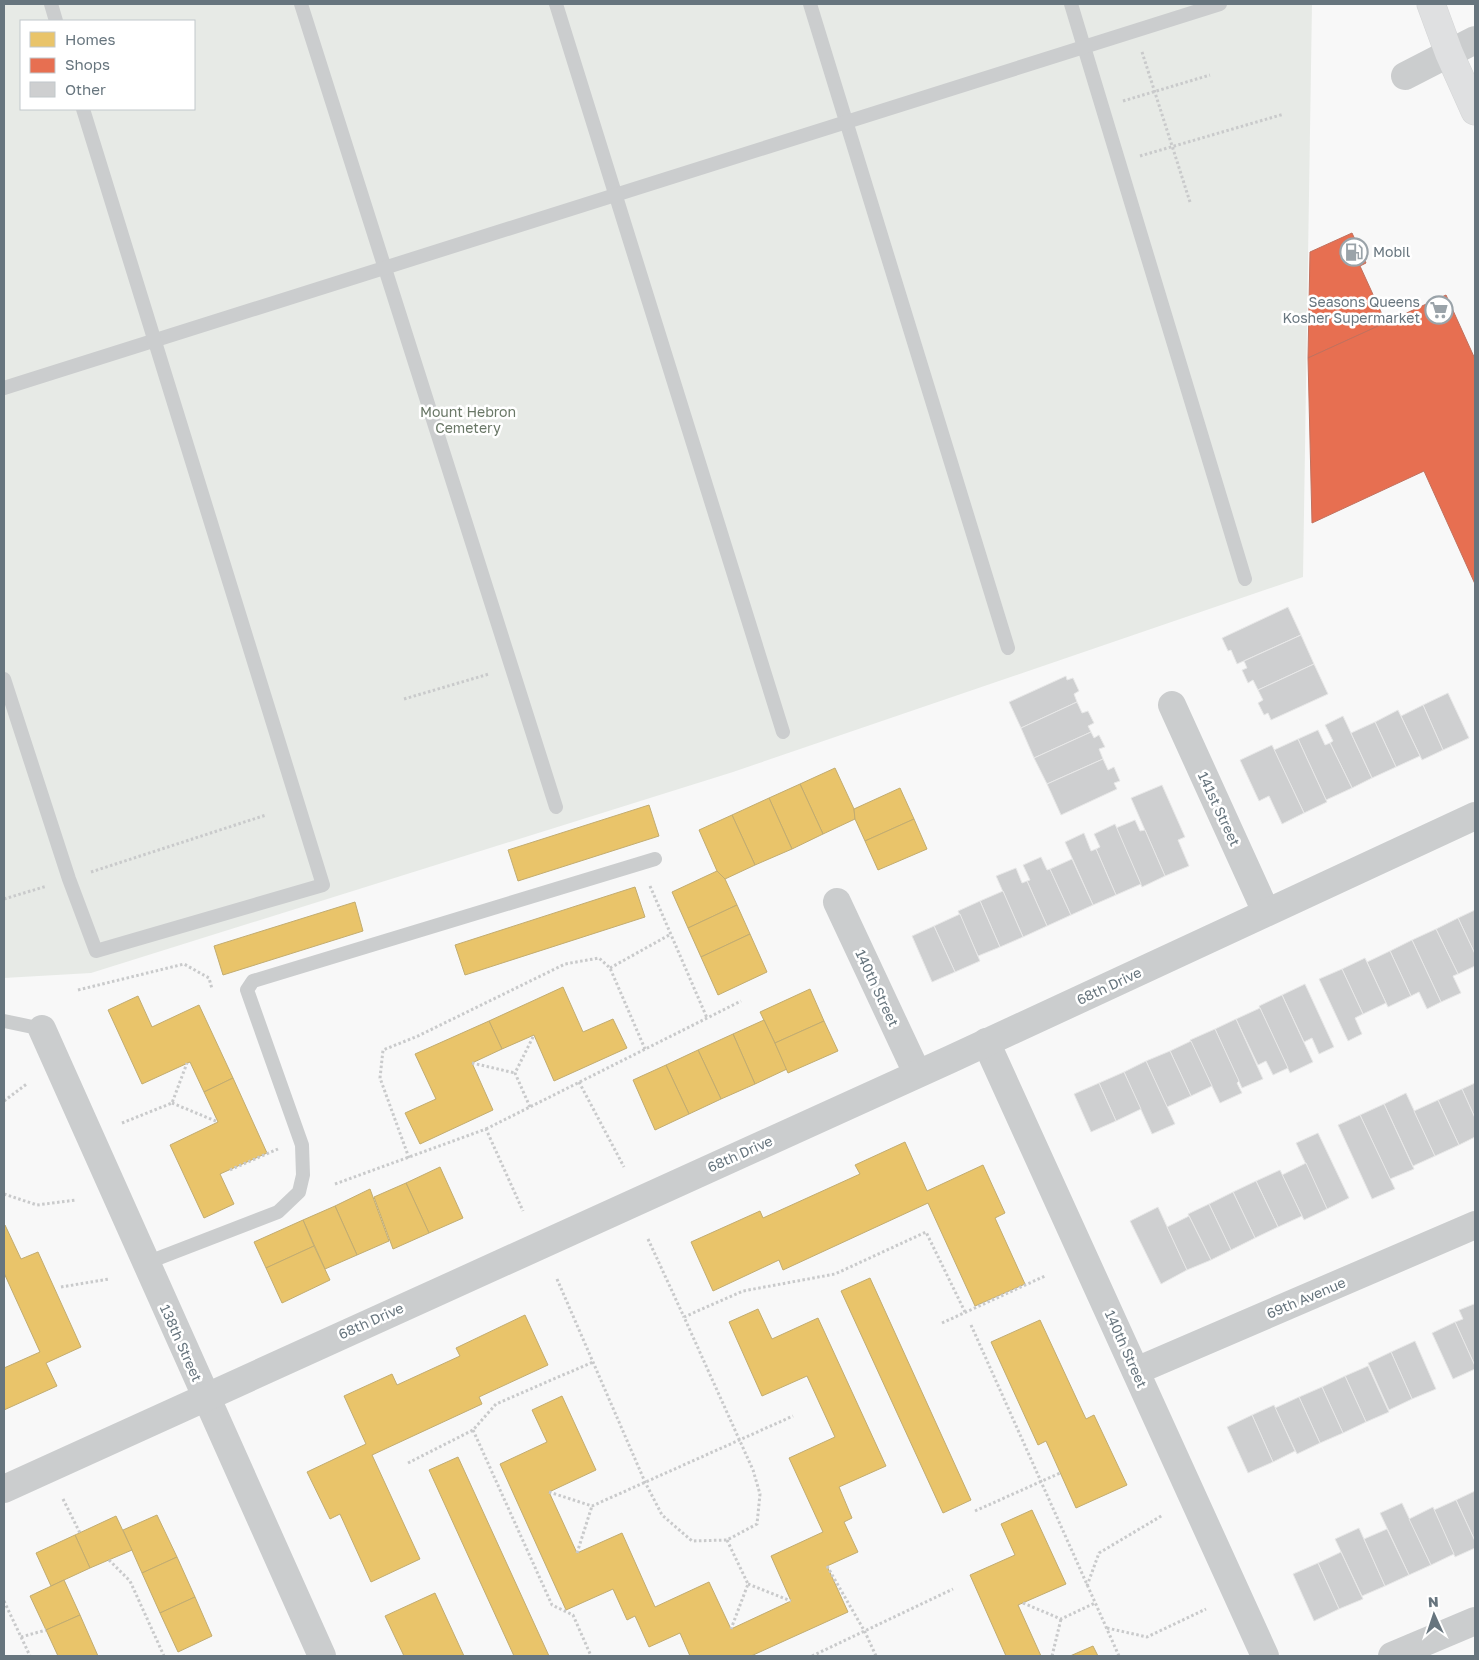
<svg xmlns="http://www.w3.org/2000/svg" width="1479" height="1660" font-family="'Golos Text',sans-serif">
<rect width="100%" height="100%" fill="#f8f8f8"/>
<path fill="#e7eae6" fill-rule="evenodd" d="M4 4H1312L1303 577 733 772 91 973 4 978ZM21 21H194V109H21Z"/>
<g fill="#e9c46a" stroke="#c2ac70">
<polygon points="835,768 854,809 855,819 823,834 800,784"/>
<polygon points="800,784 823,834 792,849 769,798"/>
<polygon points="900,788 914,819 865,841 855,819 854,809"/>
<polygon points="769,798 792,849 755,865 732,815"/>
<polygon points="649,805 659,836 518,881 508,850"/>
<polygon points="732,815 755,865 725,879 717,871 699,830"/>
<polygon points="914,819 927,849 878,870 865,841"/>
<polygon points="717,871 725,879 737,905 688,928 672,892"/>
<polygon points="635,887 645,917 465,975 455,945"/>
<polygon points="355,902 363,931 223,975 214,946"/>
<polygon points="737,905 750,934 701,957 688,928"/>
<polygon points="750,934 767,972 718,995 701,957"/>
<polygon points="563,987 583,1032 613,1019 627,1048 554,1081 534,1035 502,1049 489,1021"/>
<polygon points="810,989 824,1021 775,1043 760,1012"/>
<polygon points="138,996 152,1027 199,1005 233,1078 204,1092 190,1062 142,1084 108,1010"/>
<polygon points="764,1020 787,1069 755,1084 733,1034"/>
<polygon points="489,1021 502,1049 472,1063 493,1110 420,1144 405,1113 436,1099 415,1054"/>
<polygon points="824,1021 838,1051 788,1073 775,1043"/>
<polygon points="733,1034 755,1084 721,1099 698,1050"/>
<polygon points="698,1050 721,1099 689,1114 666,1065"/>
<polygon points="666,1065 689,1114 655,1130 633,1080"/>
<polygon points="233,1078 267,1153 220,1174 234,1204 204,1218 170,1145 218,1122 204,1092"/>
<polygon points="905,1142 927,1191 983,1165 1005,1213 995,1218 1025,1284 975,1306 928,1203 783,1270 779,1260 713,1291 691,1242 760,1211 763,1218 860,1174 855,1165"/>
<polygon points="440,1167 463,1218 429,1233 406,1183"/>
<polygon points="406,1183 429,1233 393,1249 374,1197"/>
<polygon points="370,1189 389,1241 357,1255 335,1206"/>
<polygon points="335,1206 357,1255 325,1269 303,1220"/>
<polygon points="303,1220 314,1246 266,1268 254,1242"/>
<polygon points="5,1225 21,1259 38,1252 81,1347 46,1363 57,1386 4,1410 4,1368 40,1352 4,1273 4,1226"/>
<polygon points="314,1246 330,1280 282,1303 266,1268"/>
<polygon points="870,1278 971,1500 943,1513 841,1291"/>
<polygon points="758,1309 772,1339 818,1318 886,1466 839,1487 852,1518 844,1522 858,1552 827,1566 848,1612 751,1656 690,1656 680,1633 649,1647 635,1616 627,1620 613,1589 566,1610 500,1464 547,1442 532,1410 562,1396 596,1470 549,1492 577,1553 622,1533 655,1607 709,1582 731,1629 791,1601 771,1556 823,1532 789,1458 835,1437 807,1376 762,1396 729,1322"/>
<polygon points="525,1315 548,1365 479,1397 482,1404 372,1455 420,1559 371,1582 340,1514 330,1519 307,1472 366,1444 344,1396 392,1374 397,1385 460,1356 456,1348"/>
<polygon points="1040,1320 1086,1419 1094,1415 1127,1485 1076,1508 1046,1441 1038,1445 991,1342"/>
<polygon points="458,1457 549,1656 514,1656 429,1470"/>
<polygon points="1032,1510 1066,1584 1018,1605 1041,1656 1006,1656 970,1575 1015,1555 1001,1524"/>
<polygon points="157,1515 177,1557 142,1573 123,1530"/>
<polygon points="116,1516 132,1550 90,1568 75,1535"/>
<polygon points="75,1535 90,1568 51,1586 36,1553"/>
<polygon points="177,1557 195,1597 160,1613 142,1573"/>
<polygon points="64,1580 80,1615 46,1630 30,1596"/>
<polygon points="435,1593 464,1656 404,1656 385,1616"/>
<polygon points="195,1597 212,1636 178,1652 160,1613"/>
<polygon points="80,1615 98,1656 58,1656 46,1630"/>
<polygon points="1093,1646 1098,1656 1070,1656"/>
</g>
<g fill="#e76f51" stroke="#c1715e">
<polygon points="1352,233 1366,263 1360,266 1386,323 1308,358 1310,252"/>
<polygon points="1446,295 1475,359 1475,584 1424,471 1312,523 1308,358"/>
</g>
<g fill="#cecfd0" stroke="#e8e8e8">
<polygon points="1288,607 1301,635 1237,664 1231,650 1228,651 1222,638"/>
<polygon points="1301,635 1314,664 1258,690 1253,680 1248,683 1242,670 1247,668 1244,661"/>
<polygon points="1314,664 1328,694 1271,720 1268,713 1264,715 1258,703 1263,700 1258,690"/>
<polygon points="1066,676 1067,680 1073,678 1079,691 1074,694 1077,702 1021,728 1009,702"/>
<polygon points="1448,693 1469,738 1443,750 1423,705"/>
<polygon points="1077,702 1082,713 1088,711 1094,723 1088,726 1091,732 1034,758 1021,728"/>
<polygon points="1423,705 1443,750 1422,760 1401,716"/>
<polygon points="1398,710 1420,756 1396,767 1375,722"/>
<polygon points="1343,716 1372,778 1352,788 1330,743 1333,741 1325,725"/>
<polygon points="1375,722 1396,767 1372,778 1351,733"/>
<polygon points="1318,730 1325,745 1330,743 1352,788 1326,800 1298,739"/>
<polygon points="1091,732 1094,738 1099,735 1105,747 1099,749 1103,759 1047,784 1034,758"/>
<polygon points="1298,739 1327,802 1304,813 1274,750"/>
<polygon points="1272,745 1304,813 1282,824 1269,796 1259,801 1240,760"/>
<polygon points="1103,759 1108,770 1114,767 1120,781 1114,783 1117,789 1061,815 1047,784"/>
<polygon points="1162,785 1185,837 1178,840 1189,866 1165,876 1131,798"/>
<polygon points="1135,820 1140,831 1145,830 1165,876 1142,887 1116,828"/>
<polygon points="1115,824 1141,884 1116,895 1096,849 1100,847 1094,834"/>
<polygon points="1084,833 1091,851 1096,849 1116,895 1093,905 1065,842"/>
<polygon points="1041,857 1047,870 1050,869 1071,915 1047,926 1027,881 1030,880 1023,865"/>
<polygon points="1072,859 1093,905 1071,915 1050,869"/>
<polygon points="1016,868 1022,883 1027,881 1047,926 1023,937 996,876"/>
<polygon points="1003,891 1023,937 1000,947 980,901"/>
<polygon points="980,901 1000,947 978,956 958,911"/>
<polygon points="1475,910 1475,954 1458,918"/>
<polygon points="960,914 980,961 955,972 934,926"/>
<polygon points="1458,918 1475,954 1475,966 1458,974 1436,929"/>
<polygon points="934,926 955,972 932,982 912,936"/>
<polygon points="1436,929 1458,974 1453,976 1461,993 1441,1002 1412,940"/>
<polygon points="1412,940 1441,1002 1427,1009 1419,992 1411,996 1390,951"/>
<polygon points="1390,951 1411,996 1388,1007 1367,962"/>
<polygon points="1365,958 1386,1003 1363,1014 1342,969"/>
<polygon points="1342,969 1363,1014 1355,1018 1362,1034 1348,1041 1319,979"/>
<polygon points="1305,984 1334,1047 1319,1054 1312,1038 1304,1042 1282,995"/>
<polygon points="1282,995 1313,1062 1290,1073 1259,1006"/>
<polygon points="1260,1008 1288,1068 1273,1075 1266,1061 1258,1065 1236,1019"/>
<polygon points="1236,1019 1263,1079 1242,1088 1215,1029"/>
<polygon points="1215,1029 1239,1081 1237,1083 1242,1093 1220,1103 1190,1040"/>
<polygon points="1191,1041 1212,1086 1191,1096 1170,1051"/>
<polygon points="1170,1051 1191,1096 1167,1107 1146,1061"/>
<polygon points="1146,1061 1175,1124 1152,1134 1124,1072"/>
<polygon points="1124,1072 1141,1109 1116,1121 1099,1083"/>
<polygon points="1099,1083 1116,1121 1091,1132 1074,1094"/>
<polygon points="1475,1083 1475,1118 1462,1089"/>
<polygon points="1462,1089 1475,1118 1475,1137 1459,1145 1438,1100"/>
<polygon points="1406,1093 1435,1156 1413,1166 1384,1104"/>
<polygon points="1438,1100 1459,1145 1435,1156 1414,1111"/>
<polygon points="1384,1104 1414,1169 1390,1179 1360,1115"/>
<polygon points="1360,1115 1395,1189 1372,1199 1338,1125"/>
<polygon points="1318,1133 1349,1198 1327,1209 1296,1143"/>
<polygon points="1306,1163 1327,1209 1304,1220 1282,1175"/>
<polygon points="1280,1170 1302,1216 1278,1227 1256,1181"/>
<polygon points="1256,1181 1278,1227 1255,1238 1233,1192"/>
<polygon points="1233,1192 1255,1238 1231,1250 1209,1204"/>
<polygon points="1209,1204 1231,1250 1211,1260 1188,1214"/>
<polygon points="1158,1207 1187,1270 1161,1284 1130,1221"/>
<polygon points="1189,1216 1211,1260 1187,1270 1167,1227"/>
<polygon points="1474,1304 1475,1307 1475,1366 1455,1322 1463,1319 1459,1310"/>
<polygon points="1455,1322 1475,1366 1475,1369 1453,1379 1432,1333"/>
<polygon points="1415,1341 1436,1389 1412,1399 1391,1352"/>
<polygon points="1391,1352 1412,1399 1389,1410 1368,1363"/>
<polygon points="1368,1366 1389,1412 1366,1422 1345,1376"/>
<polygon points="1345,1376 1366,1422 1343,1433 1322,1387"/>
<polygon points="1322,1387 1343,1433 1320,1443 1299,1397"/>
<polygon points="1299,1397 1320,1443 1297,1454 1275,1408"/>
<polygon points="1274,1405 1295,1451 1273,1462 1252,1415"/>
<polygon points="1252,1415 1273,1462 1248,1473 1227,1427"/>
<polygon points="1475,1491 1475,1541 1456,1500"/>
<polygon points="1456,1500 1475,1541 1475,1548 1455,1557 1434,1510"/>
<polygon points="1402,1503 1431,1565 1409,1575 1380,1513"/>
<polygon points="1433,1507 1454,1554 1431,1565 1409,1519"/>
<polygon points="1359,1528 1385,1586 1362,1596 1335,1539"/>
<polygon points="1387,1529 1409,1575 1385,1586 1364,1539"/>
<polygon points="1341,1552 1363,1599 1339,1609 1318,1563"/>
<polygon points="1318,1563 1339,1609 1314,1621 1293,1574"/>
</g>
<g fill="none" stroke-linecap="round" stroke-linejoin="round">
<g stroke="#d4d5d6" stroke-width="29">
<polyline id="primary" points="1431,4 1449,53 1475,111"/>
</g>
<g stroke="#c9cacb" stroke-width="3" stroke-dasharray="2.5 2.5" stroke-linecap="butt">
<polyline points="1142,52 1190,202"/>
<polyline points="1123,101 1210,75"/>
<polyline points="1140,156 1284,114"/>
<polyline points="404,699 489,674"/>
<polyline points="91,872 266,815"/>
<polyline points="650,886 707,1018"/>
<polyline points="4,899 47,886"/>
<polyline points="610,968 671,934"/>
<polyline points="78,990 184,964 209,978 212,989"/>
<polyline points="472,1063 515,1073"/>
<polyline points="579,1082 624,1167"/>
<polyline points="4,1101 28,1083"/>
<polyline points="172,1103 218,1122"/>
<polyline points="530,1107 515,1073 534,1035"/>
<polyline points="122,1123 172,1103 187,1063"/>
<polyline points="486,1129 741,1001"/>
<polyline points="409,1158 380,1078 383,1050 418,1036 565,964 599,958 610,968 645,1049"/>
<polyline points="230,1170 278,1149"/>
<polyline points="335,1184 486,1129 523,1211"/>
<polyline points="4,1194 37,1205 76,1200"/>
<polyline points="648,1239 684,1317"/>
<polyline points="557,1279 645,1482 662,1515 692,1541 727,1540 757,1524 760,1494 753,1470 684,1317 743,1291 835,1274 926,1232 965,1312"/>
<polyline points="61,1287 109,1279"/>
<polyline points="942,1323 1045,1276"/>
<polyline points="971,1325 1119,1656"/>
<polyline points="473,1430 552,1605 573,1615 591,1656"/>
<polyline points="408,1463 473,1430 496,1404 593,1362"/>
<polyline points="549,1492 592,1506 793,1416"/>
<polyline points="63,1499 80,1533"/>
<polyline points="975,1511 1060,1473"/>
<polyline points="727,1540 748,1584 731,1629"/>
<polyline points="577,1553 592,1506"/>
<polyline points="109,1560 130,1581 164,1656"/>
<polyline points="827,1566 865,1632 876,1656"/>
<polyline points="748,1584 791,1601"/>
<polyline points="1087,1586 1099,1553 1163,1515"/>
<polyline points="4,1601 30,1656"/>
<polyline points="1023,1603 1061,1619 1095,1603"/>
<polyline points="1107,1628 1147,1637 1206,1609"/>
<polyline points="21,1637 46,1630"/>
<polyline points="812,1656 953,1589"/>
<polyline points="1052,1656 1061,1619"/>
</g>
<g stroke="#cbcdce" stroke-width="14">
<polyline points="51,4 56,21"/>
<polyline points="301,4 556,807"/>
<polyline points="556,4 783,732"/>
<polyline points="810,4 1008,648"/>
<polyline points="1071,4 1245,579"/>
<polyline points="4,388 1220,4"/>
<polyline points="4,679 69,879 96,951 323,885 83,109"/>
<polyline points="4,1021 42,1029"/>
<polyline points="146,1263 278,1212 299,1192 303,1175 302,1145 247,990 253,981 655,859"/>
</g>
<g stroke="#cbcdce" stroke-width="28">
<polyline points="1405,76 1475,40"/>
<polyline points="1172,705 1266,912"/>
<polyline points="837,902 917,1073"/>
<polyline points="42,1029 322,1656"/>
<polyline points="986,1042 1265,1656"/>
<polyline points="1136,1371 1475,1225"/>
<polyline points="4,1489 951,1059 1475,816"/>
<polyline points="1392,1656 1475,1621"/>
</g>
<use href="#primary" stroke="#dfe0e1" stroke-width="28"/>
</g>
<defs>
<g id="fuel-ring" transform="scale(1.4375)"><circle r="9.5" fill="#fff" stroke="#9aa3a9" stroke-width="1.5"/><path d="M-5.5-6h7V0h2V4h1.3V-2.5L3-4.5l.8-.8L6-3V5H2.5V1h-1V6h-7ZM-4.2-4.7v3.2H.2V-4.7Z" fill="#9aa3a9"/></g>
<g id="supermarket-ring" transform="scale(1.4375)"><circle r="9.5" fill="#fff" stroke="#9aa3a9" stroke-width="1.5"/><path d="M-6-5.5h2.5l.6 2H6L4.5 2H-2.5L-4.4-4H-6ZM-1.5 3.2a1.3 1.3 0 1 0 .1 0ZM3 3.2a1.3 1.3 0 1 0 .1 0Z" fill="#9aa3a9"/></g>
</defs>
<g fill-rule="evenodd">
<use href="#fuel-ring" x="1354" y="252"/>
<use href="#supermarket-ring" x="1439" y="310"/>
</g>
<g text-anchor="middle" stroke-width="5" stroke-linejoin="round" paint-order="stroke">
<g font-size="14" fill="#67757e" stroke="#fff" text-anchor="start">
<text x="1373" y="257">Mobil</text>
<text x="1420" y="307" text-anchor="end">Seasons Queens<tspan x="1420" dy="16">Kosher Supermarket</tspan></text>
</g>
<g font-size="14" fill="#697766" stroke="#fff">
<text x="468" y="417">Mount Hebron<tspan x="468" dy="16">Cemetery</tspan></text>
</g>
<g font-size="14" fill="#67757e" stroke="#fff">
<text transform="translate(1219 809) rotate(65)" y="5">141st Street</text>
<text transform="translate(1109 986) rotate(-25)" y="5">68th Drive</text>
<text transform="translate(877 988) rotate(65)" y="5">140th Street</text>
<text transform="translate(740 1154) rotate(-24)" y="5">68th Drive</text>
<text transform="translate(1306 1298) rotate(-23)" y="5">69th Avenue</text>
<text transform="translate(371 1321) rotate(-24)" y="5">68th Drive</text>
<text transform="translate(181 1343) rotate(66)" y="5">138th Street</text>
<text transform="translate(1126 1349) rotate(66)" y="5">140th Street</text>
</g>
</g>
<rect width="1479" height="1660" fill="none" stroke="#67757e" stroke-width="10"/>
<rect x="20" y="20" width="175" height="90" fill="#ffffff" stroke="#c2c8cb"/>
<rect x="30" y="32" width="25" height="15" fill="#e9c46a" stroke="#c2c8cb"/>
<text x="65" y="45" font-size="15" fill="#67757e">Homes</text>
<rect x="30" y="58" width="25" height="15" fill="#e76f51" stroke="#c2c8cb"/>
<text x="65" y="70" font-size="15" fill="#67757e">Shops</text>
<rect x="30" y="82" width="25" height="15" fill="#cecfd0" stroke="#c2c8cb"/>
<text x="65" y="95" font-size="15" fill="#67757e">Other</text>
<g transform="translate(1434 1615) rotate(357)" stroke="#ffffff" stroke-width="4" paint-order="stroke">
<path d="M0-4L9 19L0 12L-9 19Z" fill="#67757e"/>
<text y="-8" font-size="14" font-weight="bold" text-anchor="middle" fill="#67757e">N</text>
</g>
</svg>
